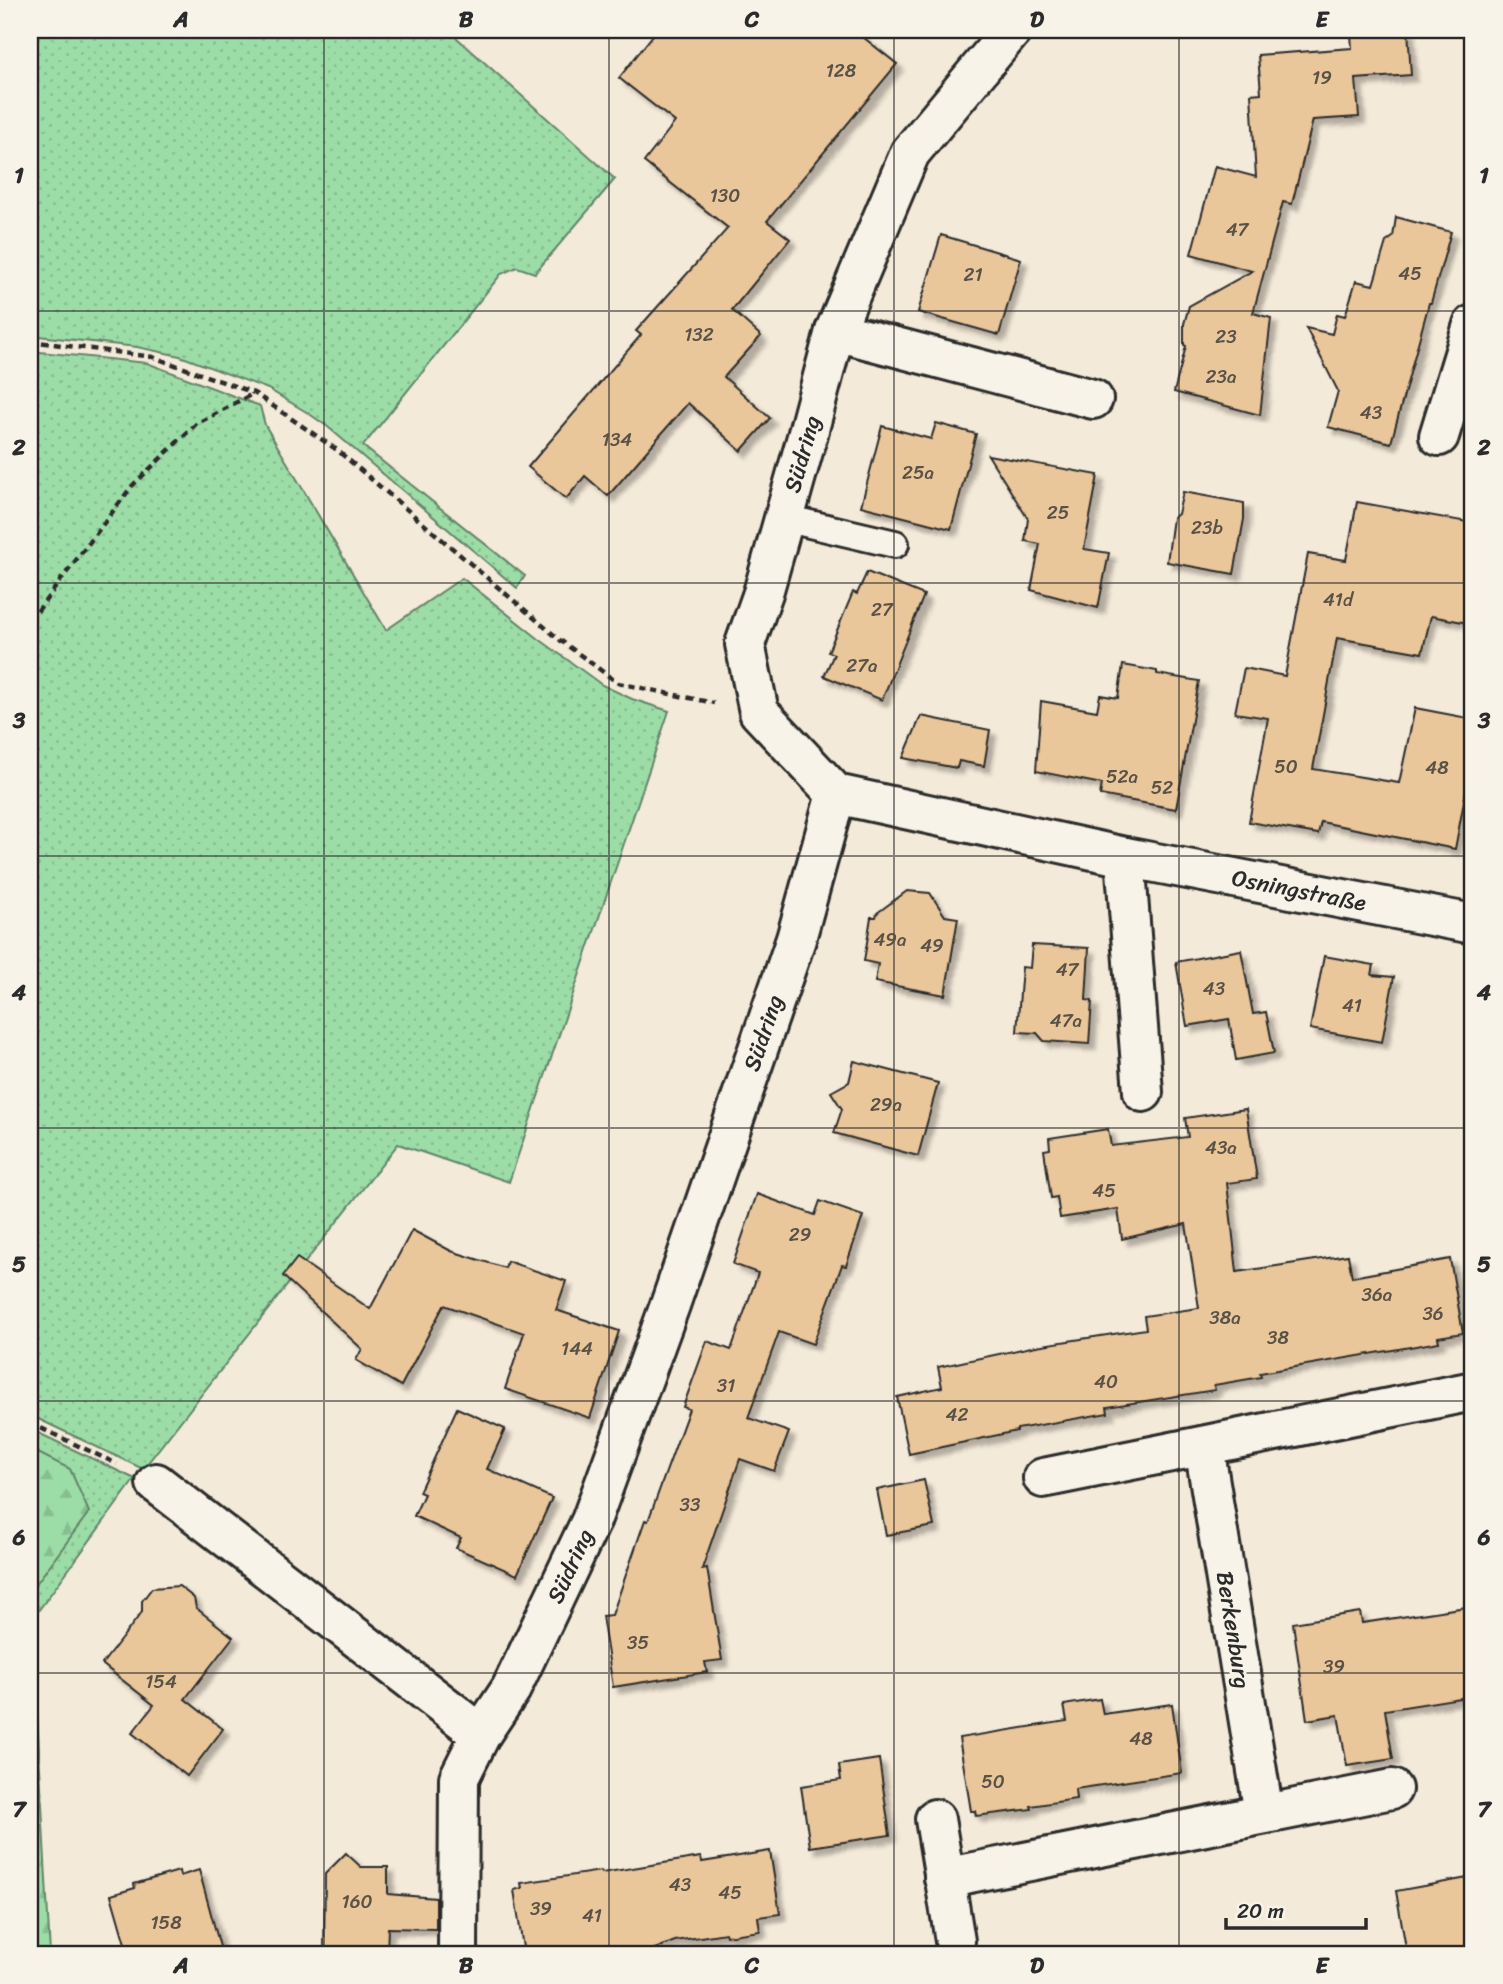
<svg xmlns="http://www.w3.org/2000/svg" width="1503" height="1984" font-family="Sriracha,sans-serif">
<defs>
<pattern id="grass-dots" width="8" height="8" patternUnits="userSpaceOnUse" patternTransform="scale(1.75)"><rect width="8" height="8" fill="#9cdda7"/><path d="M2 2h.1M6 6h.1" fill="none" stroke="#87be90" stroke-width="1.8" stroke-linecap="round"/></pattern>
<pattern id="forest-firs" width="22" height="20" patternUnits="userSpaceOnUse" patternTransform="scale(1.75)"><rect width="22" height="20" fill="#9cdda7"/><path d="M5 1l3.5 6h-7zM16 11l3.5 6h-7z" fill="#87be90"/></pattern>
<filter id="shadow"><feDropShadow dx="6" dy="6" stdDeviation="2" flood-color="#0004"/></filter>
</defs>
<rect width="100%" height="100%" fill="#f4ead9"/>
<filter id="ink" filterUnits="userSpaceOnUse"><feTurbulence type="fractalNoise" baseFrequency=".0143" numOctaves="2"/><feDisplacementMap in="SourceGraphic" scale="14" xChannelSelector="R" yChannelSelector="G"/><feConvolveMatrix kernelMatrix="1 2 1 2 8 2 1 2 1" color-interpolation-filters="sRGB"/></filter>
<g filter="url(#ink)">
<g fill="url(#grass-dots)" stroke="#648469" stroke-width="2">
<polygon points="30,30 448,30 615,179 535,273 517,267 501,274 363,446 525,576 517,588 328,427 308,413 268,389 180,356 137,347 30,335"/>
<polygon points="30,351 147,363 260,406 265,425 386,630 462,578 539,639 602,685 632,699 669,711 509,1182 398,1144 143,1469 30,1415"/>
<polygon points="30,1429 135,1479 30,1622"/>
</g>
<g fill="url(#forest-firs)" stroke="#648469" stroke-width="2">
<polygon points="30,1449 70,1469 89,1512 30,1592"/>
<polygon points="32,1619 50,1954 30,1954 30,1622"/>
</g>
<g fill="#eac79b" stroke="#2b2b2b" stroke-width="2" filter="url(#shadow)">
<polygon points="657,30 854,30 897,64 767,221 790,239 732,310 761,336 724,377 770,418 741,451 688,403 608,496 585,476 566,499 528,467 641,335 636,331 728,228 644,162 675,122 619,78"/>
<polygon points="1408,30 1411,75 1356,79 1359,117 1313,120 1292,204 1283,202 1253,313 1271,318 1260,415 1174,392 1186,346 1184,345 1184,324 1189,306 1252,271 1191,254 1215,166 1256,177 1251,94 1261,93 1258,55 1352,48 1351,34"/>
<polygon points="1396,217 1451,232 1431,303 1429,303 1391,443 1328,427 1338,391 1306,328 1332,334 1337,314 1345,316 1356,281 1373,285 1386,242 1393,237"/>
<polygon points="941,235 1021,259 999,335 918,312"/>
<polygon points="936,423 976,434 951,529 861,506 882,426 931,439"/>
<polygon points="988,455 1098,475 1084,549 1109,553 1098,608 1031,590 1040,544 1025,541 1028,519"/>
<polygon points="1183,492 1244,503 1244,519 1234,574 1167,562 1173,518 1178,514"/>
<polygon points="1357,502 1473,523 1473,624 1431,616 1422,653 1337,638 1313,769 1399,783 1415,708 1473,719 1473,754 1455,849 1321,822 1318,834 1249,822 1268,718 1235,713 1244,668 1285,676 1308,554 1346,560"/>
<polygon points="867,572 924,595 882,700 824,676 834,654 828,652 853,592 857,594"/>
<polygon points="1123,665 1157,671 1157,674 1199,681 1176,809 1100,795 1102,784 1036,771 1041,701 1097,711 1100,695 1118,698"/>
<polygon points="921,716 990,730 984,766 959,761 957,768 903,758"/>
<polygon points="907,891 930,893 945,916 958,918 945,995 875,982 878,964 864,961 871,917 876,917 877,913"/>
<polygon points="1032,945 1089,948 1086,1000 1092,1001 1089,1044 1044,1041 1037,1033 1017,1032 1022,967 1030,968"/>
<polygon points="1241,950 1253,1014 1266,1012 1274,1053 1236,1060 1229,1019 1187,1026 1176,962"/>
<polygon points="1324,956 1374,965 1372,975 1394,977 1382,1042 1310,1029"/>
<polygon points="854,1061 938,1083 918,1156 834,1133 842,1109 831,1092 849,1082"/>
<polygon points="1246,1109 1257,1179 1227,1183 1237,1272 1348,1255 1352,1277 1450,1259 1463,1333 1438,1337 1439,1342 1260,1373 1261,1377 1214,1385 1215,1390 1107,1407 1108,1413 1017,1429 1017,1431 909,1454 897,1397 942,1387 938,1367 1036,1346 1146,1329 1144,1316 1199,1308 1186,1224 1122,1239 1118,1209 1060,1218 1057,1197 1051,1198 1044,1150 1050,1149 1049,1138 1108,1129 1111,1146 1188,1137 1185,1118"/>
<polygon points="757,1194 815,1215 820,1201 863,1216 846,1266 842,1265 813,1344 779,1332 748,1418 789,1432 774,1471 740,1459 702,1569 707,1568 722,1660 705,1662 707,1672 613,1687 602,1616 612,1615 645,1520 648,1521 689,1409 683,1407 707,1341 731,1350 758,1273 733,1264"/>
<polygon points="412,1230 451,1251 505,1268 507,1261 566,1281 556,1310 619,1331 590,1418 505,1389 524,1333 444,1305 401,1386 356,1360 362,1349 283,1276 297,1258 370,1309"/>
<polygon points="457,1408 505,1429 487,1469 552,1498 517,1575 456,1548 461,1538 414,1516 424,1494 419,1492"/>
<polygon points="924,1480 934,1526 886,1535 877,1490"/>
<polygon points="179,1586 194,1598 196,1608 233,1637 185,1699 223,1729 187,1776 132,1733 154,1705 102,1664 142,1612 142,1601 152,1588"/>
<polygon points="1473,1606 1473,1696 1385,1710 1393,1759 1347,1766 1338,1715 1307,1720 1293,1623 1360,1612 1362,1623"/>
<polygon points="1100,1699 1103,1714 1172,1704 1182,1773 1075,1789 1076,1799 1031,1806 1032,1809 976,1816 975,1811 971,1811 959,1738 1067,1721 1064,1705"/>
<polygon points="879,1759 890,1835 810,1847 801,1786 841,1780 839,1765"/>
<polygon points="770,1851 780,1914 758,1917 760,1931 726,1936 725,1933 675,1941 642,1954 623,1954 622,1949 586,1954 524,1954 514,1890 522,1888 521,1883 601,1871 602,1873 701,1857 702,1862"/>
<polygon points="346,1853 361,1867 388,1867 388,1894 436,1898 436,1929 388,1928 387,1954 324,1954 325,1874"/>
<polygon points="199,1870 222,1954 128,1954 111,1895 135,1888 134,1884 179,1871 180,1876"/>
<polygon points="1473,1877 1473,1954 1407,1954 1396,1891"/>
</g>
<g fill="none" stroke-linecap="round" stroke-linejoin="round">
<g stroke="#2b2b2b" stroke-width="32">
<polyline id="service" points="784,518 895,544"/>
</g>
<g stroke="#2b2b2b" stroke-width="44">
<g id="minor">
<polyline points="835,331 1093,399"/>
<polyline points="1439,436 1473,325"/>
<polyline points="836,794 1125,857 1473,924"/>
<polyline points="1125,857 1143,1092"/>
<polyline points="1204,1446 1264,1814"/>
<polyline points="1043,1478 1473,1391"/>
<polyline points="156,1483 481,1734"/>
<polyline points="935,1819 955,1941"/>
<polyline points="944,1878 1392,1789"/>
<polyline points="458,1954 459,1778 481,1734 511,1689 591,1521 670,1305 796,939 836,794 759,712 745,644 763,593 807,437 835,331 910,153 1012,30"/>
</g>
</g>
<g stroke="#2b2b2b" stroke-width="4.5" stroke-dasharray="7 5" stroke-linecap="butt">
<polyline points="30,341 153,357 254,393 337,450 560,640 618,683 714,703"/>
<polyline points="30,621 132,486 196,424 254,393"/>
<polyline points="30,1423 117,1464"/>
</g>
<use href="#service" stroke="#f7f3e8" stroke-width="26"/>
<use href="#minor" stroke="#f7f3e8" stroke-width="38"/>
</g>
</g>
<path fill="none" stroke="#2b2b2b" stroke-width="2" stroke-opacity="0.55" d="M324 30V1954M609 30V1954M894 30V1954M1179 30V1954M30 311H1473M30 583H1473M30 856H1473M30 1128H1473M30 1401H1473M30 1673H1473"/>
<g text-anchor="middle" stroke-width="6" stroke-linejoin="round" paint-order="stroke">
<g font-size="19" fill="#5b5247">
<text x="841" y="77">128</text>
<text x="1322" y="84">19</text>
<text x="725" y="202">130</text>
<text x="1237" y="236">47</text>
<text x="1410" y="280">45</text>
<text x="973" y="281">21</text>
<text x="699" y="341">132</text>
<text x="1226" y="343">23</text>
<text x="1221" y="383">23a</text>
<text x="1371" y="419">43</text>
<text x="617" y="446">134</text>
<text x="918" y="479">25a</text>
<text x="1058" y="519">25</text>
<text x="1207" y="534">23b</text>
<text x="1338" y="606">41d</text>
<text x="882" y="616">27</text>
<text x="862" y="672">27a</text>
<text x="1286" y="773">50</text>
<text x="1437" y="774">48</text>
<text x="1122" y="783">52a</text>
<text x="1162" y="794">52</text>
<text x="890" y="946">49a</text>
<text x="932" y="952">49</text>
<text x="1067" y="976">47</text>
<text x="1214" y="995">43</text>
<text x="1352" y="1012">41</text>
<text x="1066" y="1027">47a</text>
<text x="886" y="1111">29a</text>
<text x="1221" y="1154">43a</text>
<text x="1104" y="1197">45</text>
<text x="800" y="1241">29</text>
<text x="1377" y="1301">36a</text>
<text x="1433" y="1320">36</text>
<text x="1225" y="1324">38a</text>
<text x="1278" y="1344">38</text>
<text x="577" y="1355">144</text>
<text x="1106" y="1388">40</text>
<text x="726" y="1392">31</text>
<text x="957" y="1421">42</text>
<text x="690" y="1511">33</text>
<text x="638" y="1649">35</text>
<text x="1334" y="1673">39</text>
<text x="161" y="1688">154</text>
<text x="1141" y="1745">48</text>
<text x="993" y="1788">50</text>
<text x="680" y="1891">43</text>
<text x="730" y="1899">45</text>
<text x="357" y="1908">160</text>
<text x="541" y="1915">39</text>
<text x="592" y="1922">41</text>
<text x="166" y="1929">158</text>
</g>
<g font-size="23" fill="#2b2b2b" stroke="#f7f3e8">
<text transform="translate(802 454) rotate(-74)" y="8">Südring</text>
<text transform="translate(1299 890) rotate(11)" y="8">Osningstraße</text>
<text transform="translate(763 1033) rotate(-71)" y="8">Südring</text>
<text transform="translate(570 1566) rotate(-65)" y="8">Südring</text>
<text transform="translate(1234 1630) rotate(81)" y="8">Berkenburg</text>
</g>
</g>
<rect width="1503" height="1984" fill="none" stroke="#f7f3e8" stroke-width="77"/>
<path d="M1226 1918v10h140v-10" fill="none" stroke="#2b2b2b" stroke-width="3.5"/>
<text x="1237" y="1918" font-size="21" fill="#2b2b2b" stroke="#f7f3e8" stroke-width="5" paint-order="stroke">20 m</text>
<rect x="38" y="38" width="1426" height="1908" fill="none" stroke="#2b2b2b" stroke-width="2.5"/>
<g font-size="23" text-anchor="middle" font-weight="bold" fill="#2b2b2b">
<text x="181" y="27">A</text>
<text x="466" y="27">B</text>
<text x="752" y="27">C</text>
<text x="1037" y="27">D</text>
<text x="1322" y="27">E</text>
<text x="19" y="183">1</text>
<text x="1484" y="183">1</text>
<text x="19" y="455">2</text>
<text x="1484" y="455">2</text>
<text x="19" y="728">3</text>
<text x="1484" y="728">3</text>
<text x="19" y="1000">4</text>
<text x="1484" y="1000">4</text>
<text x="19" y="1272">5</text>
<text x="1484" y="1272">5</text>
<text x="19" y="1545">6</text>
<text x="1484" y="1545">6</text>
<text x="19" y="1817">7</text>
<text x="1484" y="1817">7</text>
<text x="181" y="1973">A</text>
<text x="466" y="1973">B</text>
<text x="752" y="1973">C</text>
<text x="1037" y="1973">D</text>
<text x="1322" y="1973">E</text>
</g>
</svg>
